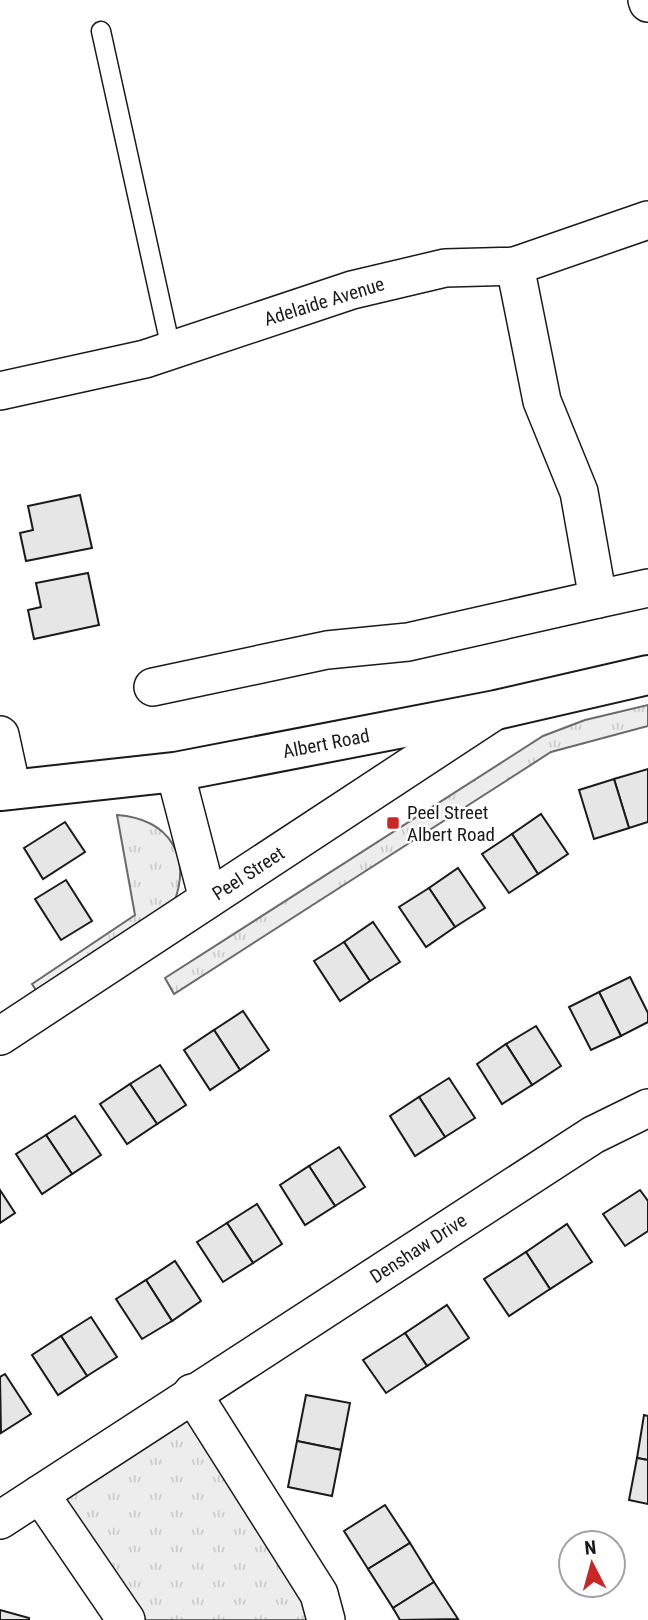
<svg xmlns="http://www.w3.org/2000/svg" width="648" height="1620" font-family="'Roboto Condensed',sans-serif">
<defs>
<pattern id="grass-tufts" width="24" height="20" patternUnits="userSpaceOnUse" patternTransform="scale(1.75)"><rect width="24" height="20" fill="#ededed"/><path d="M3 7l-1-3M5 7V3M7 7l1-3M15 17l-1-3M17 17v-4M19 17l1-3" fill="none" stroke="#cbcbcb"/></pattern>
</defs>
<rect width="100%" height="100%" fill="#fff"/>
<g fill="url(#grass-tufts)" stroke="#6a6a6a" stroke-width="2">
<polygon points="648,705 648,726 551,752 174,994 165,978 543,736 585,720"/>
<path d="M117 815C169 819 193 856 173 905L41 998 32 984 135 915Z"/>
<polygon points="192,1393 326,1620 126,1620 40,1494"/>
</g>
<g fill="#e6e6e6" stroke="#1a1a1a" stroke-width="2">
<polygon points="80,495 92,548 26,561 20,533 33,530 28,506"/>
<polygon points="88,573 99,625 34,639 28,610 41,607 36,583"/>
<polygon points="648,769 648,822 629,828 614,779"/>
<polygon points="614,779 629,828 594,839 579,790"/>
<polygon points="541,814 568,854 538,874 512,834"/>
<polygon points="65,822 85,852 43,879 24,848"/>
<polygon points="512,834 538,874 509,893 482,854"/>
<polygon points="458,868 485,908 455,927 429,888"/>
<polygon points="66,880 92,921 61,940 35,899"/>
<polygon points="429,888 455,927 426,947 399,907"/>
<polygon points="373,922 400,962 370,981 344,942"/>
<polygon points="344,942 370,981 340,1001 314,961"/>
<polygon points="630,977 648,1013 648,1022 621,1036 599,992"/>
<polygon points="599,992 621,1036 591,1050 569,1007"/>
<polygon points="243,1011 269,1050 240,1070 214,1030"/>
<polygon points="536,1026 561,1066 532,1085 506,1044"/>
<polygon points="214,1030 240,1070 210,1090 184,1050"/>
<polygon points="506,1044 532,1085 502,1104 477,1064"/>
<polygon points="160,1065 186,1105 157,1124 130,1084"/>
<polygon points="449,1078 475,1118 445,1137 419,1097"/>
<polygon points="130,1084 157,1124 127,1144 100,1104"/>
<polygon points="419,1097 445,1137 415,1156 390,1116"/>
<polygon points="75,1116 101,1155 72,1174 46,1135"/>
<polygon points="46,1135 72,1174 42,1194 16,1154"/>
<polygon points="339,1147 365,1187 335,1206 309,1166"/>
<polygon points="309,1166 335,1206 305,1225 280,1185"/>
<polygon points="0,1190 15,1213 0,1223"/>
<polygon points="640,1190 648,1201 648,1231 625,1246 603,1214"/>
<polygon points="257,1204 282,1244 253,1263 227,1223"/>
<polygon points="227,1223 253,1263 223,1282 197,1242"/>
<polygon points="567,1224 592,1262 550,1289 526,1252"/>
<polygon points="526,1252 550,1289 509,1316 484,1279"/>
<polygon points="175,1261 201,1301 172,1321 146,1280"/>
<polygon points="146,1280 172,1321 142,1339 116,1299"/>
<polygon points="447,1305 469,1338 427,1366 405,1333"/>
<polygon points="91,1317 117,1357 87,1376 61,1336"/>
<polygon points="405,1333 427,1366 386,1393 363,1360"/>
<polygon points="61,1336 87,1376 58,1395 32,1355"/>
<polygon points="5,1374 31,1414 1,1433 0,1377"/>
<polygon points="306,1395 350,1403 341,1450 297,1441"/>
<polygon points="644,1415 648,1416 648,1460 637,1458"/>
<polygon points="297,1441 341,1450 332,1496 288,1487"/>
<polygon points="637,1458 648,1460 648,1504 629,1500"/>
<polygon points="385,1505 410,1543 368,1569 344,1531"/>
<polygon points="410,1543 434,1582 393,1608 368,1569"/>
<polygon points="434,1582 458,1619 400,1620 393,1608"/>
<polygon points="0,1610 29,1618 29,1620 0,1620"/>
</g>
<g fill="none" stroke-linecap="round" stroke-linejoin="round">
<g stroke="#1a1a1a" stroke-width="21">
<polyline id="lane" points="101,31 171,349"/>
</g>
<g stroke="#1a1a1a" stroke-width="40">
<g id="street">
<polyline points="647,0 648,3"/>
<polyline points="515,266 542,401 579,492 598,599 648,588"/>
<polyline points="0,391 145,359 352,290 445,268 515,266 648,220"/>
<polyline points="153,687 327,650 408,642 598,599"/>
<polyline points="0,735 12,790"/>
<polyline points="175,772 208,899"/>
<polyline points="0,1036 496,710"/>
<polyline points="192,1393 319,1594 326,1620"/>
<polyline points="40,1494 126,1620"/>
<polyline points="0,1520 593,1135 648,1108"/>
</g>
</g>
<g stroke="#1a1a1a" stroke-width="42">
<polyline id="secondary" points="0,791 175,772 496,710 648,675"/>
</g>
<use href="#lane" stroke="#fff" stroke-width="18"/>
<use href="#street" stroke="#fff" stroke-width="37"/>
<use href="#secondary" stroke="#fff" stroke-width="38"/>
</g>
<rect fill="#c62828" stroke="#fff" stroke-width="2.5" x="386" y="816" width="14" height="14" rx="3.5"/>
<g text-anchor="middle" stroke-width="5" stroke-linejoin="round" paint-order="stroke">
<g font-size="19" fill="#1a1a1a" stroke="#fff">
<text transform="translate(324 301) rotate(-17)" y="7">Adelaide Avenue</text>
<text transform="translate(326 743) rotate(-11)" y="7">Albert Road</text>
<text transform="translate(248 873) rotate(-33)" y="7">Peel Street</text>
<text transform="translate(418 1248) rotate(-33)" y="7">Denshaw Drive</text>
</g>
<g font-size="19" fill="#1a1a1a" stroke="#fff" text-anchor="start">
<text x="407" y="819">Peel Street<tspan x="407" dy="22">Albert Road</tspan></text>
</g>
</g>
<g transform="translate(592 1564) rotate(354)"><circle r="33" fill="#ffffff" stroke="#a3a3a3" stroke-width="2"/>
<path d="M0-5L12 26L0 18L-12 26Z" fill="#c62828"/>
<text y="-10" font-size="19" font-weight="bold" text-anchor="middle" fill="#1a1a1a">N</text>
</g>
</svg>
